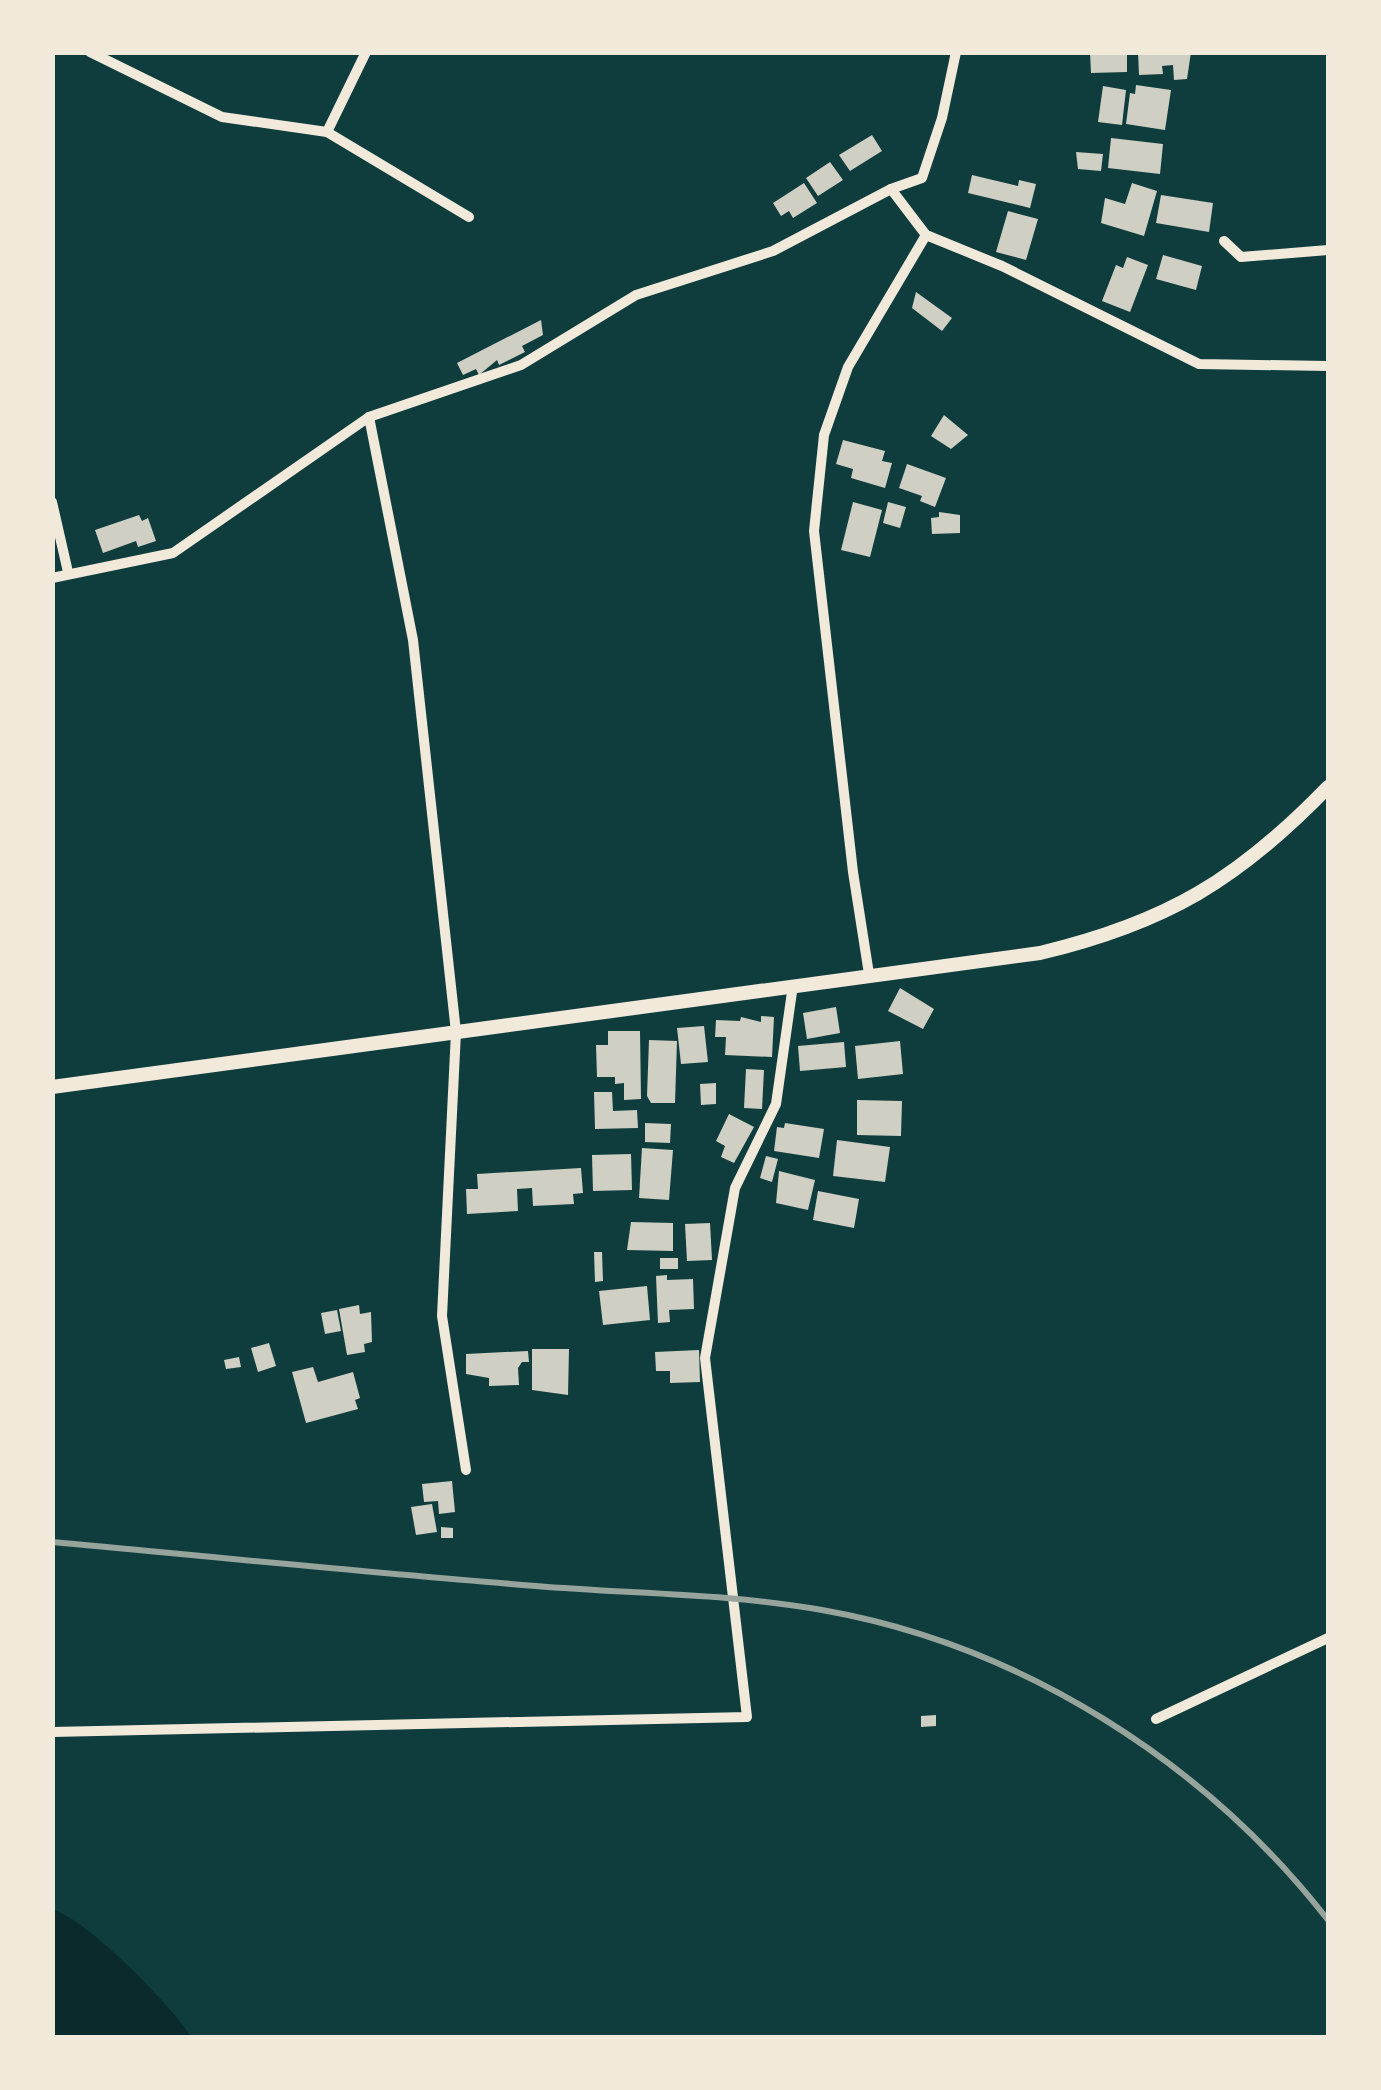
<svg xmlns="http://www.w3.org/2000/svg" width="1381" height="2090" font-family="'PT Sans',sans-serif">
<rect width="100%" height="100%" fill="#0f3d3e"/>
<path fill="#0a2a2b" d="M52 1910C82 1914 175 2009 191 2037H53Z"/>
<g fill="#cfcfc3">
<polygon points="1090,52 1127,52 1127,72 1091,73"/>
<polygon points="1138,52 1191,52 1187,79 1174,80 1173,65 1162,66 1163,74 1139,75"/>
<polygon points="1136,85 1171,90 1165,130 1126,124 1130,93 1135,94"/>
<polygon points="1103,86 1126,90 1122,125 1098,122"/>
<polygon points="872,135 882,151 850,171 839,155"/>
<polygon points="1111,138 1163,144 1160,174 1108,168"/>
<polygon points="1076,152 1103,154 1101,171 1078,169"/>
<polygon points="830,162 843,180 818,196 806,178"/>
<polygon points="972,175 1018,186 1019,180 1036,184 1030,208 968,193"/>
<polygon points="804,183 817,203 793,218 789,211 781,216 773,203"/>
<polygon points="1132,183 1157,191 1144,236 1101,223 1105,198 1125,204"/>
<polygon points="1161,195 1213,203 1209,232 1156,223"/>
<polygon points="1008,211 1038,219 1026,260 996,252"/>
<polygon points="1163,255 1202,266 1196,290 1156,279"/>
<polygon points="1127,257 1148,265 1130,312 1102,301 1116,265 1123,268"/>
<polygon points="916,292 952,318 942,331 912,308"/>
<polygon points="541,320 543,335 522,346 525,352 499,365 497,360 479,375 476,369 463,375 457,363"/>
<polygon points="944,415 968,435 951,449 931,436"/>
<polygon points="843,440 885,451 882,461 892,463 885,488 851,478 853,469 836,464"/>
<polygon points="907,464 946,478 935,507 920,501 922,496 899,488"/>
<polygon points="853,502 882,510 870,557 841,550"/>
<polygon points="888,502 906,507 900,528 883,523"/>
<polygon points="939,512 960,515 960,533 932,534 931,518 939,517"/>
<polygon points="139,515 142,521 148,518 156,541 138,547 136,541 103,553 95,530"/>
<polygon points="900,988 934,1009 923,1029 888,1011"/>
<polygon points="836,1007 840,1033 807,1039 803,1013"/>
<polygon points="761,1016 774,1017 772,1057 725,1055 726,1037 715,1037 716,1020 740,1021 741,1017 761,1022"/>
<polygon points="704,1026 708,1062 681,1064 677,1028"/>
<polygon points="608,1031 640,1031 641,1099 624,1100 624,1083 615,1084 615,1077 597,1077 596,1045 608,1045"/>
<polygon points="649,1040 677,1041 675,1103 651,1103 647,1096"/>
<polygon points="900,1041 903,1074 858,1079 855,1046"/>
<polygon points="844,1042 846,1067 800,1071 798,1046"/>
<polygon points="746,1069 764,1070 762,1109 744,1108"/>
<polygon points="716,1083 716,1104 701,1105 700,1084"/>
<polygon points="594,1092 612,1092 613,1111 637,1110 638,1128 595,1129"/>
<polygon points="857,1100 902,1101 901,1136 857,1135"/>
<polygon points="729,1114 754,1127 734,1163 721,1157 725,1146 716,1141"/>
<polygon points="645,1123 671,1124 670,1143 645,1142"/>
<polygon points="785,1123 824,1129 819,1158 774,1151 777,1127 784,1128"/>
<polygon points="837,1140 890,1147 885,1182 833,1176"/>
<polygon points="642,1148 673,1150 669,1200 639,1198"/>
<polygon points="631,1154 632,1190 593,1191 592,1155"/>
<polygon points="766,1156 778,1159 772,1182 760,1178"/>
<polygon points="581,1168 583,1193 573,1194 574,1204 533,1206 532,1188 517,1189 518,1211 467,1214 466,1189 478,1189 477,1174"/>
<polygon points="779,1171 815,1180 808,1210 776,1203"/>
<polygon points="818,1191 859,1199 854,1228 813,1220"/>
<polygon points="631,1222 673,1223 673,1251 627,1250"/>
<polygon points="710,1223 712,1260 687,1261 685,1224"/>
<polygon points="594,1252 602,1252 603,1281 595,1282"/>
<rect x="660" y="1258" width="18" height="11"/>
<polygon points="667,1275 667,1280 693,1279 694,1309 669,1310 670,1322 658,1323 656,1276"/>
<polygon points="647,1286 650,1320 603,1325 599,1291"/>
<polygon points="359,1305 360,1314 371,1312 372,1342 364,1344 365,1352 347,1355 339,1309"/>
<polygon points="337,1310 341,1331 325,1334 321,1313"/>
<polygon points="269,1343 276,1366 258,1372 251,1348"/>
<polygon points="532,1349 569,1349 568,1395 532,1390"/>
<polygon points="699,1350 700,1382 670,1383 670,1371 656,1371 655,1352"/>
<polygon points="528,1351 529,1362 522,1362 518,1368 519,1385 489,1386 489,1378 466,1374 466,1354"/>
<polygon points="239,1357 241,1367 226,1369 224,1360"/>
<polygon points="313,1367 318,1382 353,1372 360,1398 355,1400 358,1409 306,1423 292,1372"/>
<polygon points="452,1481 455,1512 439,1514 438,1501 424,1502 422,1484"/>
<polygon points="432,1504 437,1532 416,1535 411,1507"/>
<polygon points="441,1527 453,1528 453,1538 441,1538"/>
<polygon points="936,1715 936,1726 921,1727 921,1716"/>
</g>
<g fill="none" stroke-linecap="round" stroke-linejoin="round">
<g stroke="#f1e9da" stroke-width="10">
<polyline points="90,52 222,117 327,132 469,217"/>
<polyline points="327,132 366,52"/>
<polyline points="891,189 926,235 1002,266 1199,364 1328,366"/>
<polyline points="1224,241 1241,257 1328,250"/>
<polyline points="369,417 413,640 456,1032 442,1316 466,1470"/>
<polyline points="52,502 68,572"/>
<polyline points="52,578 173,553 369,417 521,365 636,295 773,251 891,189 922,178 942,118 956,52"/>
<polyline points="869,974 853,872 814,531 824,435 848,367 926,235"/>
<polyline points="1156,1719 1328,1638"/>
<polyline points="52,1732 747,1717 705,1358 735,1188 776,1104 793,985"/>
</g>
<path stroke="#f1e9da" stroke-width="14" d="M52 1087 1040 953C1166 923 1238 880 1328 787"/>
<path stroke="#97a49c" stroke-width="6" d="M52 1542C213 1557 374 1573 536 1586 631 1594 727 1593 822 1610 1021 1645 1205 1762 1328 1920"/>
</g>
<rect width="1381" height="2090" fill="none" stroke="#f1e9da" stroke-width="110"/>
</svg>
